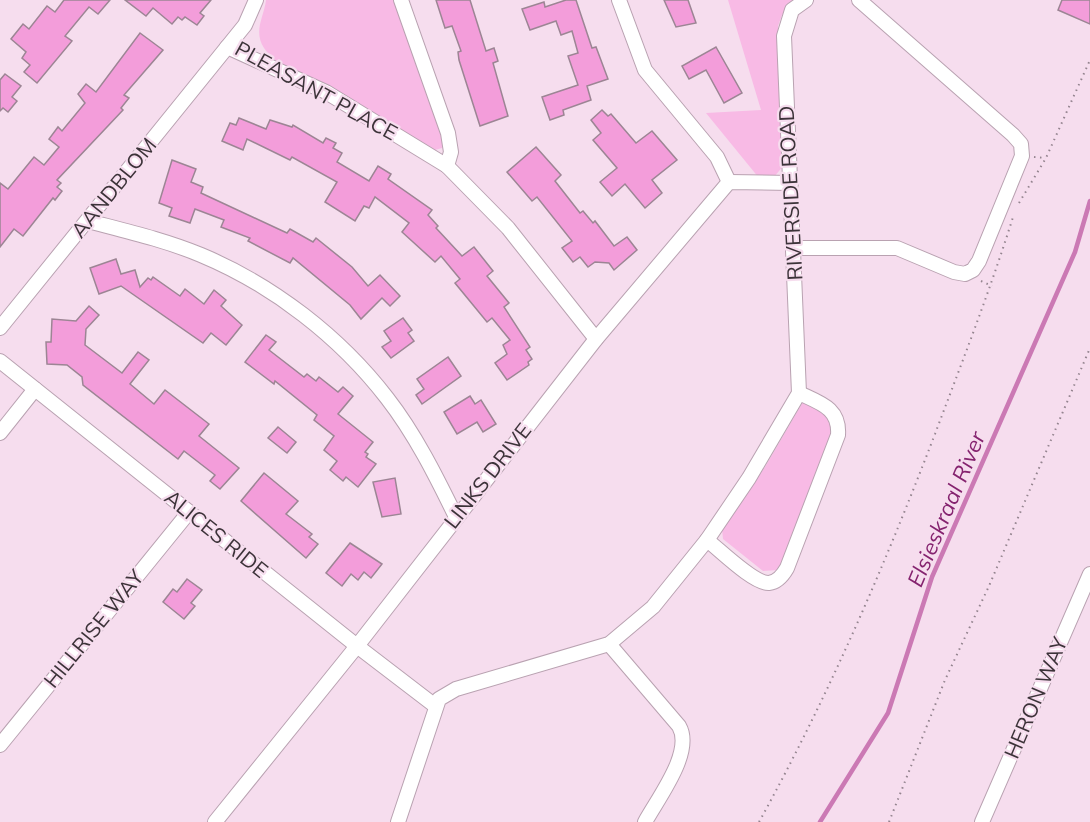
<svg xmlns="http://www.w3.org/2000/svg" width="1090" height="822" font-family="Mulish,sans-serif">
<rect width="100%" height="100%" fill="#f6ddee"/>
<g fill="#f8bae5">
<path d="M266 0H395L443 137 442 148 431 151C407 134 383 118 358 103 333 89 278 71 264 48 253 31 264 17 266 0Z"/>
<polygon points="728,0 794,0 782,15 778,26 784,165 774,177 759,178 706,113 761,110"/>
<polygon points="804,400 837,422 801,532 778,570 763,571 723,539 722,529 765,467"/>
</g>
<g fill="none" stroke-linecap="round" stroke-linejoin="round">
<polyline stroke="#cb79b4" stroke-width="4.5" points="820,822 888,713 932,577 1075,252 1090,201"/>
</g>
<g fill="#f39dda" stroke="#9c8594" stroke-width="1.5">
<polygon points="64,0 110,0 98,14 89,7 65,36 72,41 37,83 24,72 30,65 22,58 26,52 11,39 23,24 29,29 47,6 55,12"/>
<polygon points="125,0 211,0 200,13 204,16 197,25 185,17 182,20 178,17 172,24 153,8 146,16"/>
<polygon points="436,0 470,0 486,51 494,48 498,61 493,63 508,116 480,126 459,60 458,52 461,51 452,26 445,28"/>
<polygon points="566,0 576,0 592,48 596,47 608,79 587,86 591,100 563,110 564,115 550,120 542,97 578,85 568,56 578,53 572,31 561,35 556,21 530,30 522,9 544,2 545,7"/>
<polygon points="664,0 688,0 696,23 676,27"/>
<polygon points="1062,0 1090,0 1090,24 1058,10"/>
<polygon points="140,33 163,50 124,95 129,98 121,108 123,110 57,180 61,183 57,187 62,191 55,200 53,198 23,236 14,229 0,247 0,183 8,189 34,157 44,165 59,147 49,139 58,127 62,131 85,103 78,94 86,84 96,92"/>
<polygon points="716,47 742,93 724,103 706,70 689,79 682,66"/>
<polygon points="5,74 21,86 12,97 17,101 8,112 3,108 0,111 0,80"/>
<polygon points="602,110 608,116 611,114 636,143 652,131 677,160 652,180 662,193 645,208 625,184 612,196 600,182 617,168 593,140 601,133 591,120"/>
<polygon points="239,118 266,129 270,120 292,127 293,125 323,143 326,138 336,143 333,148 342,153 337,162 369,181 378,166 391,174 388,179 432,210 428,215 438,226 436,228 462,256 474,247 493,271 487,276 509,303 504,307 530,347 526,350 532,359 528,362 529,365 507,380 495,363 507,354 503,345 510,340 492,318 487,322 455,283 460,279 441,256 435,262 402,232 409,223 375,197 369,208 364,206 355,221 325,202 337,182 292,157 290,160 247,139 243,150 222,141 230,123 236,125"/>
<polygon points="536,147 561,175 555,181 580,213 583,211 593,223 595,221 614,246 627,237 637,250 614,270 609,263 595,262 588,267 580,257 573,262 562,248 572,241 537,197 532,201 507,172"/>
<polygon points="172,160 196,169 191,182 203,187 201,193 287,233 290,229 313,242 316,238 352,267 368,286 380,275 400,296 390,306 382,298 361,319 350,305 293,258 290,263 248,241 250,238 221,227 224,220 195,209 190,223 169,216 172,208 159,203"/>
<polygon points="116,259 121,274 135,270 140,287 148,278 151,280 153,277 180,296 185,289 204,304 214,290 226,300 221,306 242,325 226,345 211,333 203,343 121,286 99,294 90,268"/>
<polygon points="89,306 99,315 86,329 85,345 122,373 138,352 149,360 130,384 154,404 165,390 209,424 199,436 239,468 220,489 210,481 215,475 184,451 178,459 83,385 82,377 67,365 47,364 46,342 51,342 52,319 76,321"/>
<polygon points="403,318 412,330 408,333 414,341 391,358 382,347 391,341 384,331"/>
<polygon points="266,335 276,342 269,350 304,377 307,374 316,381 319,377 338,392 343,387 353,396 338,414 373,442 365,452 368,454 366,457 376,464 358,487 346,477 343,481 330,470 337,461 324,450 334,436 314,420 317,415 275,381 274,384 245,362"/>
<polygon points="448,357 461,376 422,404 416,395 424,389 417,379"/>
<polygon points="470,396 475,404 481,400 496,424 483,432 477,422 457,434 444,412"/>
<polygon points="278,427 296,442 287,453 268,438"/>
<polygon points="264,473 298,501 286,514 312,534 309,537 318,544 306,558 241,501"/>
<polygon points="395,478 401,514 382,517 373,482"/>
<polygon points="350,543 382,564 371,578 364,572 358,580 351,574 342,586 326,573"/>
<polygon points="187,579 202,590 191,603 195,606 184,619 163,602 173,589 177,592"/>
</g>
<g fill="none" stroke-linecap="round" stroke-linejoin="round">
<g stroke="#b9a2b1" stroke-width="16">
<g id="minor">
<polyline points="401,0 448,133 451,152 447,166"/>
<polyline points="619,0 645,70 717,157 729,182"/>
<polyline points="227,47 326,92 447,166 508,228 596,339"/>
<path d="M88 221C126 231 165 240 201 255 273 285 340 337 387 398 415 434 436 476 456 517"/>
<polyline points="794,248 897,248 954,272 965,274 973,270 979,261 1022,156 1021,144 1013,135 859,0"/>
<polyline points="0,328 245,25 256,0"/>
<polyline points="0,361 357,646 434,705"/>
<polyline points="0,433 35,389"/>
<path d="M707 540C720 550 754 584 769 583 778 582 783 575 787 568L838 435C840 408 820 403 799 393"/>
<path d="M609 644 679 726C694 752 658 798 645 822"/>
<polyline points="0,745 189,512"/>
<polyline points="215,822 357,646 596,339 729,182 791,183"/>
<polyline points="398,822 439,699 456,689 609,644 653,607 707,540 749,478 799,393 784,36 792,10 806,0"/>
<polyline points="982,822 1090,574"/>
</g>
</g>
<g stroke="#94848f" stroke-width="2" stroke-dasharray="1.5 4.5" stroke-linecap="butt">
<polyline points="1034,157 1046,158"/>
<polyline points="1019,203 1046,158 1090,60"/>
<polyline points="981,281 992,286"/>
<path d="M759 822C828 697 884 567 935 434 962 362 990 291 1013 217"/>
<polyline points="889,822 945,680 989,586 1090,348"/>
</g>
<use href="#minor" stroke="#fff" stroke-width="14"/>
</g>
<g text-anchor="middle" stroke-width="4.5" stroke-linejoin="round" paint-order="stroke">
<g font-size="21" fill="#3c3339" stroke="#f6ddee">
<text transform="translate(316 91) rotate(29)" y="7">PLEASANT PLACE</text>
<text transform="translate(114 188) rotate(-51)" y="7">AANDBLOM</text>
<text transform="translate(791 193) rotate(-93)" y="7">RIVERSIDE ROAD</text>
<text transform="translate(488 476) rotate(-52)" y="7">LINKS DRIVE</text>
<text transform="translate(216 534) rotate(39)" y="7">ALICES RIDE</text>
<text transform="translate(94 629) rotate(-51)" y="7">HILLRISE WAY</text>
<text transform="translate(1036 698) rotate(-67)" y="7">HERON WAY</text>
</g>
<g font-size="22" font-style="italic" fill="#85236f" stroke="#f6ddee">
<text transform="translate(946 509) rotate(-67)" y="8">Elsieskraal River</text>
</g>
</g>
</svg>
